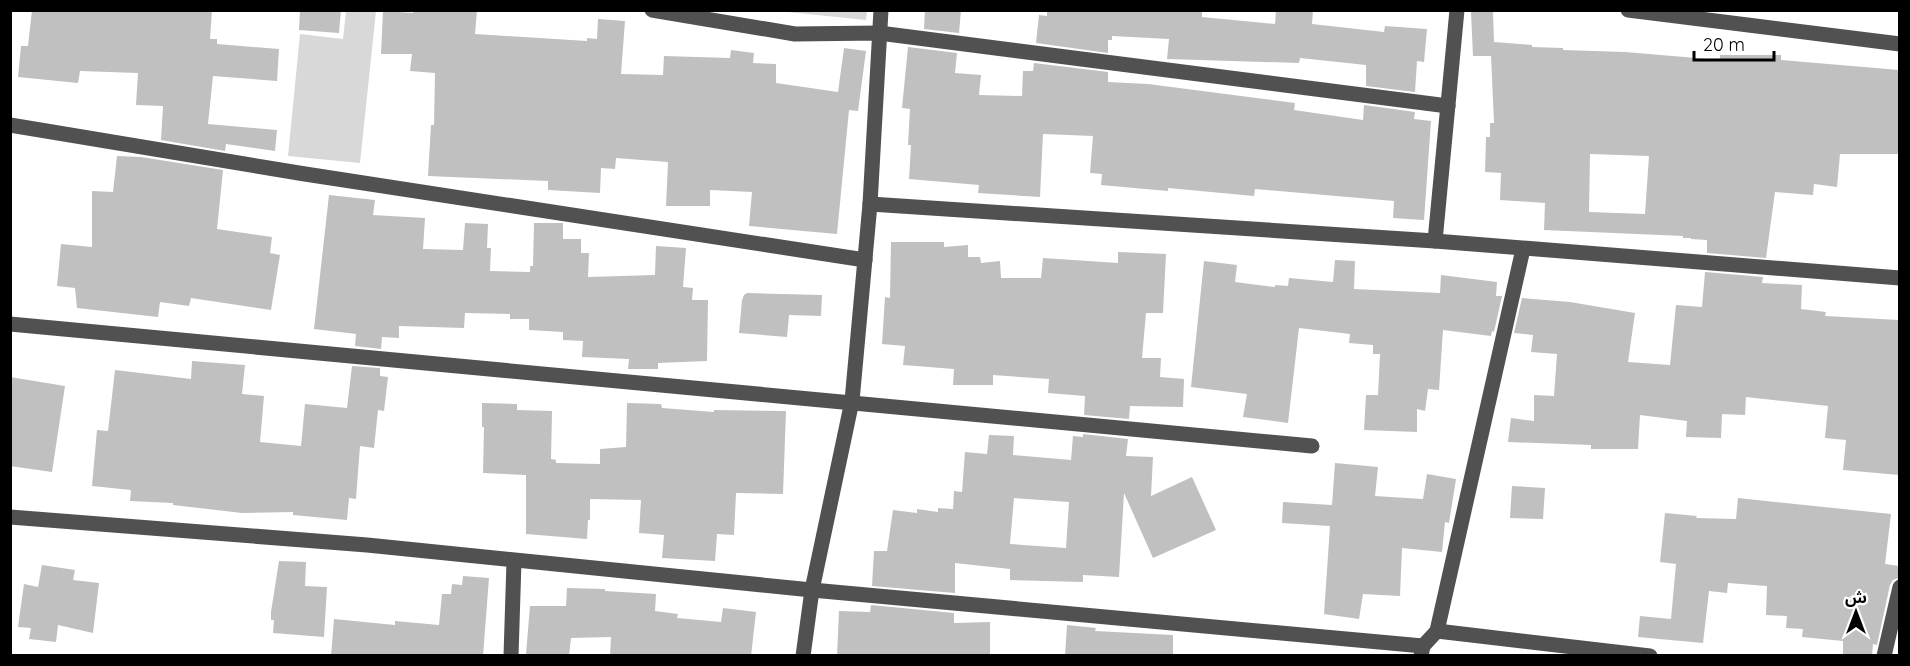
<svg xmlns="http://www.w3.org/2000/svg" width="1910" height="666" font-family="Quicksand,'Noto Sans Arabic',sans-serif">
<rect width="100%" height="100%" fill="#fff"/>
<g fill="#d8d8d8">
<polygon points="768,10 867,10 867,11 866,20"/>
<polygon points="346,11 376,11 360,163 288,156 300,34 343,39"/>
</g>
<g fill="#c0c0c0" fill-rule="evenodd">
<polygon points="32,10 212,10 210,39 217,39 217,44 279,49 277,81 213,76 208,124 277,130 275,151 226,144 225,151 161,140 163,106 136,105 138,73 80,71 78,83 18,77 21,46 28,46"/>
<polygon points="300,10 341,10 339,33 299,30"/>
<polygon points="413,10 477,10 475,34 587,41 587,38 597,39 598,19 625,21 621,74 663,75 664,56 730,58 731,50 754,53 753,63 776,64 776,83 838,92 844,48 866,51 858,111 849,110 837,234 749,226 752,192 710,190 710,206 666,206 668,162 616,158 615,169 601,168 600,193 548,190 548,181 428,176 431,125 434,125 435,73 410,71 412,54 381,54 383,11 413,13"/>
<polygon points="925,10 961,10 959,33 924,29"/>
<polygon points="1047,10 1202,10 1202,17 1275,24 1276,10 1313,10 1312,24 1384,32 1385,26 1427,29 1424,62 1417,61 1415,92 1366,86 1366,65 1300,58 1299,63 1167,59 1169,39 1112,36 1112,40 1108,40 1108,53 1036,43 1039,15 1047,16"/>
<path d="M1493 11 1494 42 1532 45V47L1563 48V50L1625 52 1720 60V55H1781V60L1899 70V154H1840L1837 187 1814 184 1813 195 1775 192 1766 258 1707 253V240L1691 239V238H1683V236L1544 230 1545 203 1500 200 1501 173 1485 172 1486 137H1490V123H1494L1491 56H1473L1471 12ZM1590 154 1649 156 1645 214 1589 212Z"/>
<polygon points="908,47 957,53 955,73 981,75 979,95 1022,96 1023,71 1033,71 1034,63 1108,72 1108,82 1148,84 1295,103 1294,110 1363,120 1364,105 1415,112 1414,119 1431,121 1424,220 1393,218 1394,201 1255,189 1254,196 1168,188 1168,191 1101,185 1102,174 1090,173 1093,136 1043,134 1040,197 978,193 979,185 909,179 911,145 908,145 910,109 902,108"/>
<polygon points="117,156 141,157 223,170 217,229 272,237 270,253 280,255 271,310 191,298 189,306 160,302 158,317 77,308 75,288 57,286 61,244 92,247 92,191 113,192"/>
<polygon points="329,195 375,200 373,215 425,218 423,249 463,250 465,223 488,224 487,248 491,248 490,271 530,272 530,266 533,266 534,223 563,223 563,239 581,239 581,253 589,253 588,277 655,275 656,246 686,248 683,287 693,288 692,300 708,300 707,361 658,363 658,369 628,369 629,359 582,357 583,341 563,340 563,332 529,330 529,319 510,319 510,314 465,313 464,328 399,326 399,338 382,337 381,349 355,346 356,334 314,329"/>
<polygon points="891,242 944,242 944,247 968,245 968,257 980,257 981,263 1000,261 1001,278 1041,278 1043,258 1118,263 1118,252 1166,254 1163,313 1146,313 1142,358 1161,358 1160,377 1184,379 1183,407 1130,406 1129,419 1084,415 1085,396 1048,393 1049,379 993,375 993,385 953,385 954,369 903,365 905,346 882,344 885,297 890,298"/>
<polygon points="1335,260 1355,261 1354,289 1440,293 1441,275 1497,282 1496,296 1502,296 1494,332 1492,331 1491,336 1443,330 1439,390 1428,389 1425,411 1417,409 1417,432 1364,430 1366,395 1378,395 1380,354 1373,354 1373,345 1349,343 1350,334 1299,328 1288,423 1243,417 1247,394 1191,387 1204,261 1237,265 1235,282 1275,287 1275,285 1288,286 1289,278 1333,282"/>
<polygon points="1705,272 1763,277 1762,283 1802,285 1801,309 1826,312 1825,316 1899,320 1899,475 1843,470 1846,440 1825,438 1828,406 1746,397 1745,415 1722,414 1721,438 1686,437 1687,421 1640,415 1638,449 1591,449 1591,445 1508,442 1511,418 1534,421 1534,395 1554,396 1557,354 1531,352 1533,335 1514,333 1522,298 1570,302 1635,313 1628,362 1670,365 1676,305 1702,307"/>
<polygon points="747,293 822,295 821,316 789,315 787,337 739,333 742,300 744,295"/>
<polygon points="192,361 245,365 242,394 264,396 260,442 301,446 305,404 347,408 352,366 380,368 380,376 388,377 384,411 378,410 374,448 360,446 356,499 349,498 347,520 293,515 293,512 242,513 173,505 173,503 130,501 131,490 92,486 97,430 108,431 115,370 191,379"/>
<polygon points="10,377 65,386 52,472 10,466"/>
<polygon points="482,403 517,404 517,410 552,411 551,459 556,460 556,463 600,464 600,449 626,447 627,403 661,404 662,408 714,412 714,410 786,411 783,494 736,493 734,535 717,534 715,561 662,558 664,535 639,533 641,500 590,499 590,520 588,520 587,539 526,534 526,475 483,473 484,427 482,427"/>
<path d="M1083 434 1128 439 1126 456 1153 457 1151 496 1192 477 1216 530 1153 558 1124 493 1119 577 1083 575V582L1010 580V569L955 563V593L872 586 874 551H887L893 510 917 513V509L938 512V508L953 509 954 491 962 492 965 452 987 454 989 435 1014 436 1013 455 1071 460 1073 436 1083 437ZM1014 498 1069 502 1066 548 1010 544Z"/>
<polygon points="1335,463 1378,467 1375,496 1423,499 1427,474 1456,479 1449,523 1445,522 1442,552 1402,548 1400,596 1363,594 1359,619 1324,614 1330,526 1282,523 1283,502 1332,505"/>
<polygon points="1512,486 1545,488 1543,519 1510,518"/>
<polygon points="1738,498 1891,514 1885,564 1899,566 1899,578 1893,580 1890,585 1877,645 1873,644 1872,656 1843,656 1843,641 1802,637 1803,629 1786,628 1787,616 1766,615 1767,586 1728,583 1727,593 1709,591 1703,643 1638,637 1640,616 1671,619 1676,564 1660,562 1665,513 1697,516 1696,518 1736,519"/>
<polygon points="279,561 306,562 305,586 327,587 324,637 273,633 274,620 271,620 271,612"/>
<polygon points="42,565 75,570 73,580 99,583 93,633 58,625 56,642 29,639 31,628 18,627 24,584 38,587"/>
<polygon points="463,576 489,578 483,656 331,656 334,619 395,625 395,621 439,625 442,594 451,594 452,584 462,585"/>
<polygon points="567,588 605,589 605,591 656,594 655,611 678,614 677,618 721,622 723,608 756,612 751,656 610,656 611,637 571,638 569,656 526,654 530,606 566,606"/>
<polygon points="871,605 954,613 954,623 990,622 990,656 837,656 839,611 870,612"/>
<polygon points="1067,625 1096,628 1095,631 1173,635 1173,656 1093,654 1093,656 1065,656"/>
</g>
<g fill="none" stroke-linecap="round" stroke-linejoin="round">
<g stroke="#515151" stroke-width="15">
<polyline points="652,10 795,34 879,33 1448,106"/>
<polyline points="1628,10 1900,44"/>
<polyline points="10,125 305,174 865,260"/>
<polyline points="870,204 1435,241 1900,278"/>
<polyline points="1435,241 1457,10"/>
<polyline points="10,324 1312,446"/>
<polyline points="10,517 367,545 812,590 1423,646"/>
<polyline points="1437,631 1650,656"/>
<polyline points="511,656 514,561"/>
<polyline points="803,656 812,590 852,401 870,204 881,10"/>
<polyline points="1421,656 1423,646 1437,631 1523,249"/>
<polyline points="1884,656 1900,587"/>
</g>
</g>
<rect width="1910" height="666" fill="none" stroke="#000000" stroke-width="24"/>
<g transform="translate(1856 612)" stroke="#ffffff" stroke-width="4.5" paint-order="stroke">
<path d="M0-4.5L10 22L0 15L-10 22Z" fill="#000000"/>
<text y="-9" font-size="16" font-weight="bold" text-anchor="middle" fill="#000000">ش</text>
</g>
<path d="M1694 51v9h80v-9" fill="none" stroke="#000000" stroke-width="3"/>
<text x="1703" y="51" font-size="18" fill="#000000" stroke="#ffffff" stroke-width="4.5" paint-order="stroke">20 m</text>
</svg>
